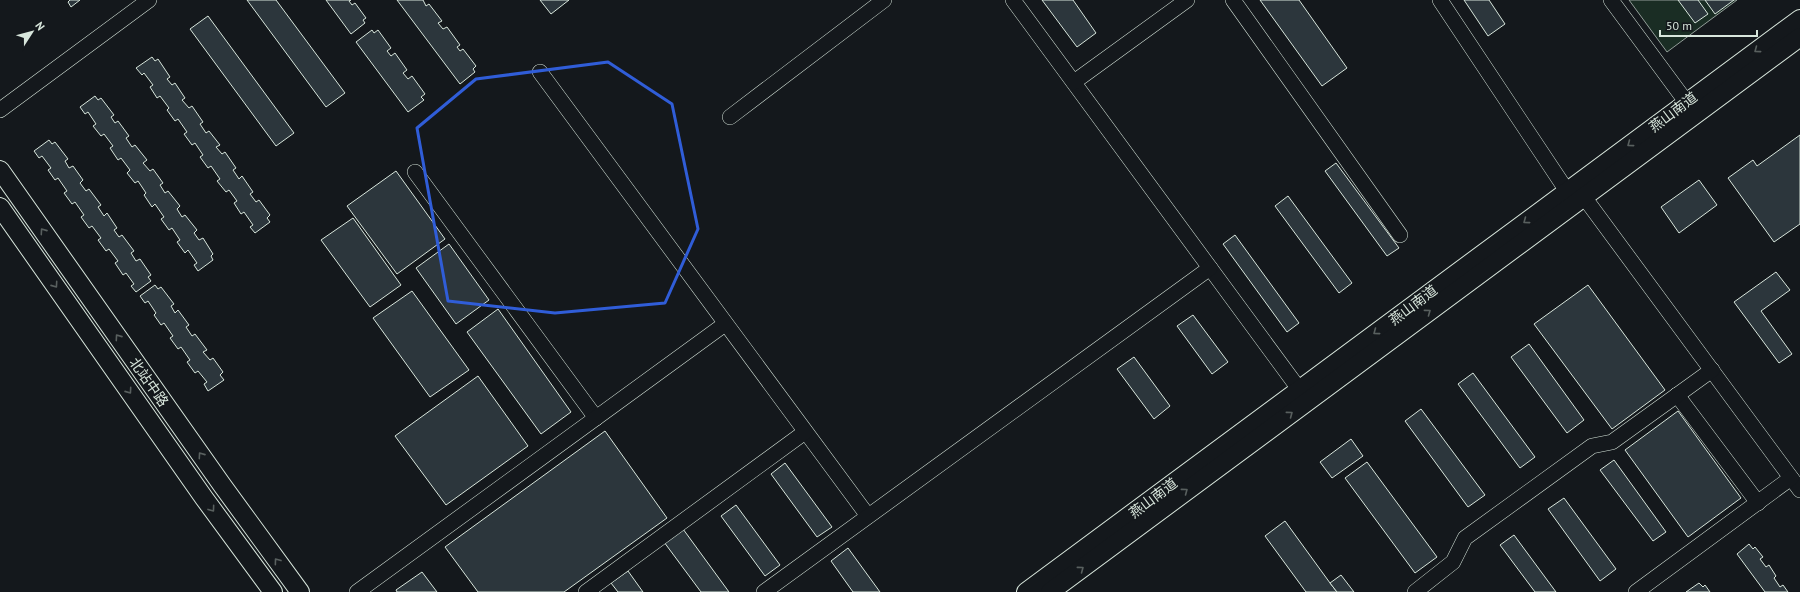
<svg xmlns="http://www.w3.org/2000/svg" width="1800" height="592" font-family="'PT Sans','Noto Sans SC',sans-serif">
<rect width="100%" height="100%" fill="#14181c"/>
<polygon fill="#1a2d24" stroke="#939e99" points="1629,0 1737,0 1667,52"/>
<g fill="#2c363c" stroke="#d8e6dc">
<polygon points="70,0 80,0 71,7 68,2"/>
<polygon points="247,0 276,0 345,93 326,107"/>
<polygon points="326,0 351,0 349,1 352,5 355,3 366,18 363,20 365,23 351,34"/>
<polygon points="397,0 423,0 426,6 429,4 442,21 438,23 443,29 447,27 460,45 457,47 460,51 463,49 476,66 473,69 475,72 460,84"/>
<polygon points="540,0 569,0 551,14"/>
<polygon points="1042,0 1073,0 1096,33 1077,47"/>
<polygon points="1260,0 1299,0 1347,68 1322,86"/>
<polygon points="1464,0 1489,0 1505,24 1488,36"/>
<polygon points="1678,0 1698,0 1708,14 1695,23"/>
<polygon points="1705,0 1734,0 1715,14"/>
<polygon points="208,16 294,133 276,146 190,29"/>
<polygon points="372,30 374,33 378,30 391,48 387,51 391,56 395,53 407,70 403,73 408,79 412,76 425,94 421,97 424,100 408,112 356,42"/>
<polygon points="152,57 155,61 158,59 170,77 167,79 172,85 175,83 185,98 182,100 189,108 192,106 203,122 200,124 206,133 209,131 220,145 216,147 222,154 225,152 236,168 233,170 239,179 242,176 253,192 250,194 256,202 259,200 270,215 267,218 270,222 255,233 250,227 253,225 244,212 241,214 234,203 237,201 229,190 226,192 217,181 220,179 211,166 208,168 200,157 203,155 195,143 192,145 184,134 187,132 178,119 175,121 167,110 169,108 160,96 157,98 150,87 153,85 144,73 142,75 136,68"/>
<polygon points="95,96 98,100 101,98 114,115 111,117 115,123 118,121 129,136 126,138 132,147 135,145 147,160 143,163 150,171 153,169 163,183 160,185 165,193 168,191 180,206 177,209 182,217 185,215 197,230 194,233 199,240 203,238 213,254 211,256 213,260 198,271 194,265 197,263 188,250 185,253 177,242 180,240 172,228 169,230 161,219 164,217 155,204 152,207 144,195 146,193 138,181 135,183 127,173 130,170 121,158 118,160 110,148 113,146 104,134 101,136 93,126 96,124 88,112 85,114 80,107"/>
<polygon points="1800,135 1800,224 1774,242 1728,178 1753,160 1757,166"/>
<polygon points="49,140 52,144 55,142 68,159 65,161 69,168 73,166 83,180 80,183 86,191 89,189 101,205 98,207 104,216 107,213 117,228 114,230 119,237 122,235 134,251 131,253 136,261 140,259 151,275 148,277 151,281 136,292 131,286 134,284 126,273 123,275 115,263 118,261 109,249 106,251 98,240 101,238 92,226 89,228 81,217 84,215 75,202 72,204 64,193 67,191 58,178 55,180 48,170 51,168 42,156 39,158 34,151"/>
<polygon points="1336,163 1399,248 1387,256 1325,171"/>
<polygon points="396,171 445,239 397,274 347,206"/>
<polygon points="1699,180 1717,205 1679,233 1661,207"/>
<polygon points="1288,196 1352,283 1339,293 1275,206"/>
<polygon points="353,218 401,285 370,307 321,240"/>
<polygon points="1235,235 1299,323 1287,332 1223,244"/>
<polygon points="449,244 489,300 456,324 416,268"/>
<polygon points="1776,272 1790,290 1761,311 1792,354 1779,363 1734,302"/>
<polygon points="155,285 158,289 161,287 174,304 171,306 175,313 178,310 189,325 186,327 192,336 195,334 207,350 203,352 210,360 213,358 223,372 220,375 224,380 208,391 204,384 207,382 198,371 195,373 187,362 190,360 181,347 178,349 170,338 173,336 164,323 161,325 154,315 156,313 148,301 145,303 140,296"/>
<polygon points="1588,285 1665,390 1612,429 1534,324"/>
<polygon points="412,291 469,370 430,397 373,318"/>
<polygon points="498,309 571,412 541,434 467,332"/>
<polygon points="1193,315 1228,362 1212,374 1177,326"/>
<polygon points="1529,344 1584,420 1567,433 1511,357"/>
<polygon points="1134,357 1170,406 1154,419 1117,369"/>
<polygon points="1473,373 1535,457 1520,468 1458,384"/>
<polygon points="478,376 528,446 446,505 395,436"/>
<polygon points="1421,409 1485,495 1468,507 1405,421"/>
<polygon points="1678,411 1741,498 1688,537 1625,450"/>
<polygon points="605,431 667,518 564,592 478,592 445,547"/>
<polygon points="1351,439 1363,456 1332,478 1320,462"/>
<polygon points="1614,460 1666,532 1653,541 1600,470"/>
<polygon points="1367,462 1437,557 1415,573 1345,478"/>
<polygon points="785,463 832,527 817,537 771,474"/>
<polygon points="1564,498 1616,569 1600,581 1548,509"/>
<polygon points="736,505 780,565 765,576 721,516"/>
<polygon points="1285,521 1330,583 1337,592 1306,592 1265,536"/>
<polygon points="683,529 729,592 701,592 664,542"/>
<polygon points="1514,535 1556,592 1535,592 1500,545"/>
<polygon points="1749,544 1753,549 1755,547 1763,557 1760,559 1766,567 1769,565 1776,576 1774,578 1780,587 1783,585 1788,592 1765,592 1737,554"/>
<polygon points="848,548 880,592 853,592 831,561"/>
<polygon points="628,571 643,592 618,592 611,583"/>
<polygon points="422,572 437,592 397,592 396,590"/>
<polygon points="1341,575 1354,592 1337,592 1330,583"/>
<polygon points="1699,583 1703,587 1705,585 1710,592 1686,592"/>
</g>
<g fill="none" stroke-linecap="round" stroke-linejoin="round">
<g stroke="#d8e6dc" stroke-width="16">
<g id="minor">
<polyline points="1013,0 1299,389"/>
<polyline points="1233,0 1400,235"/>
<polyline points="1440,0 1567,191"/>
<polyline points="1611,0 1687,103"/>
<polyline points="540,72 868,516"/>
<polyline points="1074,82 1187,0"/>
<polyline points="0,110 149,0"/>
<polyline points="730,117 884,0"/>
<polyline points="415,172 596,418"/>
<polyline points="1584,197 1800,490"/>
<polyline points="1677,395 1758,503"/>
<polyline points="357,592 725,324"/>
<polyline points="586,592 805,432"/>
<polyline points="764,592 1210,268"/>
<polyline points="1415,592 1453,562 1465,538 1592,446 1612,442 1712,370"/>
<polyline points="1636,592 1791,478"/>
</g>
</g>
<g stroke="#d8e6dc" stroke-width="20">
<g id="major">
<polyline points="0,170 222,485 300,592"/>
<polyline points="0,207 204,498 273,592"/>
<polyline points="1026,592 1800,19"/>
<polyline points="1050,592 1800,37"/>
</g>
</g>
<use href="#minor" stroke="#14181c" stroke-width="15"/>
<use href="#major" stroke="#14181c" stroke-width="18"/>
</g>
<defs><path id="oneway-chevron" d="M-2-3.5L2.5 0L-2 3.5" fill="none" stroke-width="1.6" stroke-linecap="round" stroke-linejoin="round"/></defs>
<g stroke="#59605f">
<use href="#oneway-chevron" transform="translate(1757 50) rotate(143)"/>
<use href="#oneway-chevron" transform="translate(1630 144) rotate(143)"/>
<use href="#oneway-chevron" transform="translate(1526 221) rotate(143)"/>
<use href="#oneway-chevron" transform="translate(43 231) rotate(-125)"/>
<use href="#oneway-chevron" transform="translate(55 285) rotate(55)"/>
<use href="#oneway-chevron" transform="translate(1428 312) rotate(-36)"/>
<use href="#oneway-chevron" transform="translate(1376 332) rotate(143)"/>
<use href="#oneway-chevron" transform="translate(118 337) rotate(-125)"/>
<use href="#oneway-chevron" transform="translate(129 391) rotate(55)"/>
<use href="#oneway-chevron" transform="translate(1290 414) rotate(-37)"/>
<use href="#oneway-chevron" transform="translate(201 455) rotate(-125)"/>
<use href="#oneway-chevron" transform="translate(1185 491) rotate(-37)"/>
<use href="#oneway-chevron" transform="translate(212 509) rotate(54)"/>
<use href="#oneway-chevron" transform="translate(277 561) rotate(-126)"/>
<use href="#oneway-chevron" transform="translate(1081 569) rotate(-37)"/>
</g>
<path fill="none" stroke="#305dd8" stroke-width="3" stroke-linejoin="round" d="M608 62 672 104 698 229 665 303 555 313 448 301 417 128 476 79Z"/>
<g text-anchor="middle" stroke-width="3" stroke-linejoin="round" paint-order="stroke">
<g font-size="14" fill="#d8e6dc" stroke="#14181c">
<text transform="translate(1673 112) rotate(-37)" y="5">燕山南道</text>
<text transform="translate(1413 305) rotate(-37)" y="5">燕山南道</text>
<text transform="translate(149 382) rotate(55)" y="5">北站中路</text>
<text transform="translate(1153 498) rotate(-37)" y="5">燕山南道</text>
</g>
</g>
<g transform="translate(32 32) rotate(54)" stroke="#14181c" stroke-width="3" paint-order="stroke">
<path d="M0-3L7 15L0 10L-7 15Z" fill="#d8e6dc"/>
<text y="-6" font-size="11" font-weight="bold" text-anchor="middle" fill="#d8e6dc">N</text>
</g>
<path d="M1660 30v6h97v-6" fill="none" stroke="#d8e6dc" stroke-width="2"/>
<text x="1666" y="30" font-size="12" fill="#d8e6dc" stroke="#14181c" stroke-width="3" paint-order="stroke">50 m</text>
</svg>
